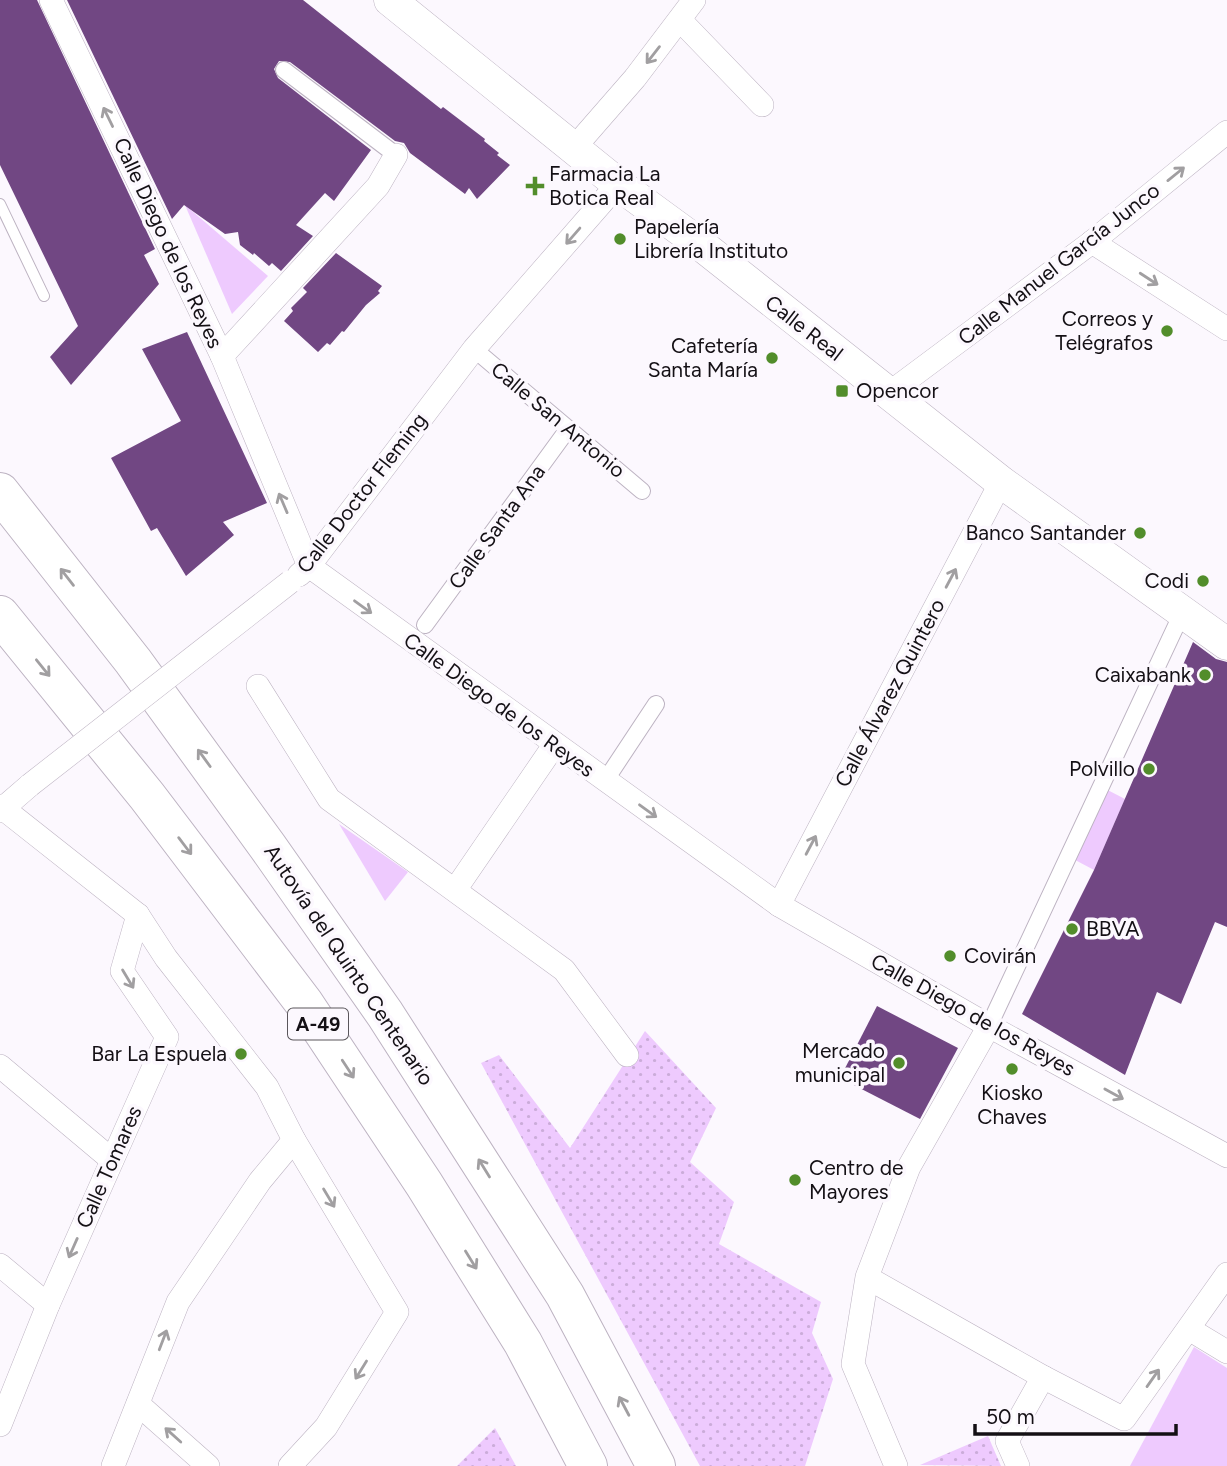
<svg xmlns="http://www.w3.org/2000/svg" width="1227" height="1466" font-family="Figtree,sans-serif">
<defs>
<pattern id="grass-dots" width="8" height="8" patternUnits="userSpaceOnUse" patternTransform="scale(1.75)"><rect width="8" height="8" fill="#eecafe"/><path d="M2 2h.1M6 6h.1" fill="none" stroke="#cbacd9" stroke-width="1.8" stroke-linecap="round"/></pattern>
</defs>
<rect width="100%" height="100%" fill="#fcf8fe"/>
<g fill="url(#grass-dots)">
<polygon points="645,1031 716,1108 690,1162 734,1202 719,1244 821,1302 812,1333 833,1379 805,1466 700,1466 481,1063 499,1055 570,1148"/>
<polygon points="495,1428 516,1466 457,1466"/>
<polygon points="988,1436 1001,1466 920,1465"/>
</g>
<g fill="#eecafe">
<polygon points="185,205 268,276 232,314"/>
<polygon points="1094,783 1125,799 1094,870 1062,853"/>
<polygon points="339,824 408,872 385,901"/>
<polygon points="1194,1347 1227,1368 1227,1466 1130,1466"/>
</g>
<g fill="#714783">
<polygon points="0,0 37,0 155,249 144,255 159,284 71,385 50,357 78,326 0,165"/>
<polygon points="67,0 303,0 441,109 443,107 485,139 484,141 499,153 497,155 510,165 477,199 469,188 465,194 410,153 404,143 395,141 290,62 279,61 274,69 278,78 371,150 334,201 325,193 296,225 313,236 281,271 272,263 269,266 254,253 253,255 240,245 238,232 225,234 184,205 172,219"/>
<polygon points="336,253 382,286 378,291 380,293 366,305 344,332 342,331 330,345 327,343 318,352 284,321 293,311 291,308 307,292 303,288"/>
<polygon points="187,332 267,503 223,522 234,535 186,576 157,528 151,531 111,458 181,421 142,349"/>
<polygon points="1193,642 1216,659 1227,662 1227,927 1215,922 1181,1004 1157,992 1125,1075 1022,1014 1094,870"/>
<polygon points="877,1006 958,1048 920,1119 840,1078"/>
</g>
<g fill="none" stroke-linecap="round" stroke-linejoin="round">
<g stroke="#bdb3c2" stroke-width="12">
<polyline id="service" points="0,204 44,296"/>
</g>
<g stroke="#bdb3c2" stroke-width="18">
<g id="pedestrian">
<polyline points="284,70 396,155"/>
<polyline points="474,349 642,491"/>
<polyline points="425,625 568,429"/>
<polyline points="605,781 656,704"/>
<polyline points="989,1026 1183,611"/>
</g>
</g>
<g stroke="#bdb3c2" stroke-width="24">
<g id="minor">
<polyline points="51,0 222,356 309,566 779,905 989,1026 1227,1156"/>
<polyline points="680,20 762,105"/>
<polyline points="574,148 635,78 694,0"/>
<polyline points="1092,242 1227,329"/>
<polyline points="222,356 378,186 396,155"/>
<polyline points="888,394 1092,242 1227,132"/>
<polyline points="299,575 309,566 474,349 618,184"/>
<polyline points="258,686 329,799 564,970 627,1055"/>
<polyline points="0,806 138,915 166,958 267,1087 294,1140 397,1312 326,1427 290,1466"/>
<polyline points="0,811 30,785"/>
<polyline points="455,890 555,744"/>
<polyline points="779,905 1001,482"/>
<polyline points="0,1066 112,1160"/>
<polyline points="0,1265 48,1305"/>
<polyline points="868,1278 1043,1377 1124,1419 1227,1274"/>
<polyline points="1189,1329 1227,1352"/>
<polyline points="138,1404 208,1466"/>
<polyline points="0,1425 48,1305 167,1037 122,971 138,915"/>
<polyline points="113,1466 178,1302 260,1181 294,1140"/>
<polyline points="896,1466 853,1364 867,1277 909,1167 989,1026"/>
<polyline points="1018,1466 1007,1441 1043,1377"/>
</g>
</g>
<g stroke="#bdb3c2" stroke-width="33">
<polyline id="secondary" points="390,0 618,184 700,244 1001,482 1227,644"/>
</g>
<g stroke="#bdb3c2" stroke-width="40">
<g id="motorway">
<polyline points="0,492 133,661 268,847 385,1014 565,1295 656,1466"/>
<polyline points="0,615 147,796 304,1003 424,1184 523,1343 588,1466"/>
</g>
</g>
<use href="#service" stroke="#fff" stroke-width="10"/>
<use href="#pedestrian" stroke="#fff" stroke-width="16"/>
<use href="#minor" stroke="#fff" stroke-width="23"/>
<use href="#secondary" stroke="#fff" stroke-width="32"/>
<use href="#motorway" stroke="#fff" stroke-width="38"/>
<g stroke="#bdb3c2" stroke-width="24" stroke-linecap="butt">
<polyline id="minor-bridge" points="30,785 290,582"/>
</g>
<use href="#minor-bridge" stroke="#fff" stroke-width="23"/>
</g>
<defs><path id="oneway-shaft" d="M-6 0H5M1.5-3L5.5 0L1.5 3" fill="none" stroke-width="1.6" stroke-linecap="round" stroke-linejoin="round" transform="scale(1.75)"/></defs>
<g stroke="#a19fa1">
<use href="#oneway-shaft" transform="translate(653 55) rotate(128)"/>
<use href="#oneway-shaft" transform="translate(108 117) rotate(-116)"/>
<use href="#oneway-shaft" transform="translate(1176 174) rotate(-39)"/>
<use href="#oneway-shaft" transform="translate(573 236) rotate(131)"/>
<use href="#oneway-shaft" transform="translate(1149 279) rotate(33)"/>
<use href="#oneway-shaft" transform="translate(283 503) rotate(-113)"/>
<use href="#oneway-shaft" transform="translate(67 577) rotate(-128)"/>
<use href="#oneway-shaft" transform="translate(951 578) rotate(-62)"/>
<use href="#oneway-shaft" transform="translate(363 607) rotate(36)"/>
<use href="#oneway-shaft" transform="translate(43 668) rotate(51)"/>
<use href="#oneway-shaft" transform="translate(204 758) rotate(-126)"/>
<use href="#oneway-shaft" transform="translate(648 811) rotate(36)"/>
<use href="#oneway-shaft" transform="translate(811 845) rotate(-62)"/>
<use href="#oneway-shaft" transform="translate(185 846) rotate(53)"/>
<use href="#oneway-shaft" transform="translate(128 979) rotate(59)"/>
<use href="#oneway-shaft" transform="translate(348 1069) rotate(57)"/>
<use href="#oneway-shaft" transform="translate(1114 1094) rotate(29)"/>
<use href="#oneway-shaft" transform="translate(484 1168) rotate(-122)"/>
<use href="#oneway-shaft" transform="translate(329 1198) rotate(59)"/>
<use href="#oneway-shaft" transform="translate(73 1248) rotate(114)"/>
<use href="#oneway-shaft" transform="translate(471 1260) rotate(58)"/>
<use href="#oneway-shaft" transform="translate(163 1340) rotate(-69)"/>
<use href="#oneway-shaft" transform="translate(361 1370) rotate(122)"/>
<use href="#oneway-shaft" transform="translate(1153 1378) rotate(-55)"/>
<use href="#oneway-shaft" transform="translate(624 1406) rotate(-118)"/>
<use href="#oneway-shaft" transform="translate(173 1435) rotate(-138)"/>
</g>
<g fill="#528d2b" stroke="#fcf8fe" stroke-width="2.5">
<path d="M531.5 175.5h7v7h7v7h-7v7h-7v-7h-7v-7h7z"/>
<circle cx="620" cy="239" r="7"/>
<circle cx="1167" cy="331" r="7"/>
<circle cx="772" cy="358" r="7"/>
<rect x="835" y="384" width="14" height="14" rx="3.5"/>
<circle cx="1140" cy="533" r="7"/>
<circle cx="1203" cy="581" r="7"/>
<circle cx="1205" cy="675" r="7"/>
<circle cx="1149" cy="769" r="7"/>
<circle cx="1072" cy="929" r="7"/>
<circle cx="950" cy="956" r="7"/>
<circle cx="241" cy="1054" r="7"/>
<circle cx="899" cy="1063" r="7"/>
<circle cx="1012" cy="1069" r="7"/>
<circle cx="795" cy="1180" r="7"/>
</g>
<g text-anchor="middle" stroke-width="7" stroke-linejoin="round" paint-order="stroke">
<rect fill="#fcf8fe" stroke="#5a565b" stroke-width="2" x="288" y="1008.5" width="60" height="31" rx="5"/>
<g font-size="19" font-weight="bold" fill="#141015">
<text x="318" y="1031">A-49</text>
</g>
<g font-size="21" fill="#141015" stroke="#fcf8fe" text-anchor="end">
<text x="549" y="181" text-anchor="start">Farmacia La<tspan x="549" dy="24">Botica Real</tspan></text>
<text x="634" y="234" text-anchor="start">Papelería<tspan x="634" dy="24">Librería Instituto</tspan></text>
<text x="1153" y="326">Correos y<tspan x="1153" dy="24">Telégrafos</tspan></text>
<text x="758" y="353">Cafetería<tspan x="758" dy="24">Santa María</tspan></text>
<text x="856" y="398" text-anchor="start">Opencor</text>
<text x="1126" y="540">Banco Santander</text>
<text x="1189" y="588">Codi</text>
<text x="1191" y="682">Caixabank</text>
<text x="1135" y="776">Polvillo</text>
<text x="1086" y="936" text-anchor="start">BBVA</text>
<text x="964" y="963" text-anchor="start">Covirán</text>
<text x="885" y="1058">Mercado<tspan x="885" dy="24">municipal</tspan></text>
<text x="227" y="1061">Bar La Espuela</text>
<text x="1012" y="1100" text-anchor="middle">Kiosko<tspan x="1012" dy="24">Chaves</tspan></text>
<text x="809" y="1175" text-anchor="start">Centro de<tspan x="809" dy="24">Mayores</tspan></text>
</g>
<g font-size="21" fill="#141015" stroke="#fcf8fe">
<text transform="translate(168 243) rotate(65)" y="7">Calle Diego de los Reyes</text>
<text transform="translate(1059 264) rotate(-38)" y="7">Calle Manuel García Junco</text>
<text transform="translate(804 328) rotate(38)" y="7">Calle Real</text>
<text transform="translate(558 420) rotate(40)" y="7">Calle San Antonio</text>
<text transform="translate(362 493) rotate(-52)" y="7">Calle Doctor Fleming</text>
<text transform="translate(497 527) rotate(-54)" y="7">Calle Santa Ana</text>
<text transform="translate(890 693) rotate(-62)" y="7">Calle Álvarez Quintero</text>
<text transform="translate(499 705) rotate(36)" y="7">Calle Diego de los Reyes</text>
<text transform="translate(349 965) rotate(56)" y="7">Autovía del Quinto Centenario</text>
<text transform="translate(973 1015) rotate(29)" y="7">Calle Diego de los Reyes</text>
<text transform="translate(109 1167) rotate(-66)" y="7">Calle Tomares</text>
</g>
</g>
<path d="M975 1424v10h201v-10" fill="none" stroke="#141015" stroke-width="3.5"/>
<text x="986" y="1424" font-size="21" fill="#141015" stroke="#fcf8fe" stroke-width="5" paint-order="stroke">50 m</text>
</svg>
